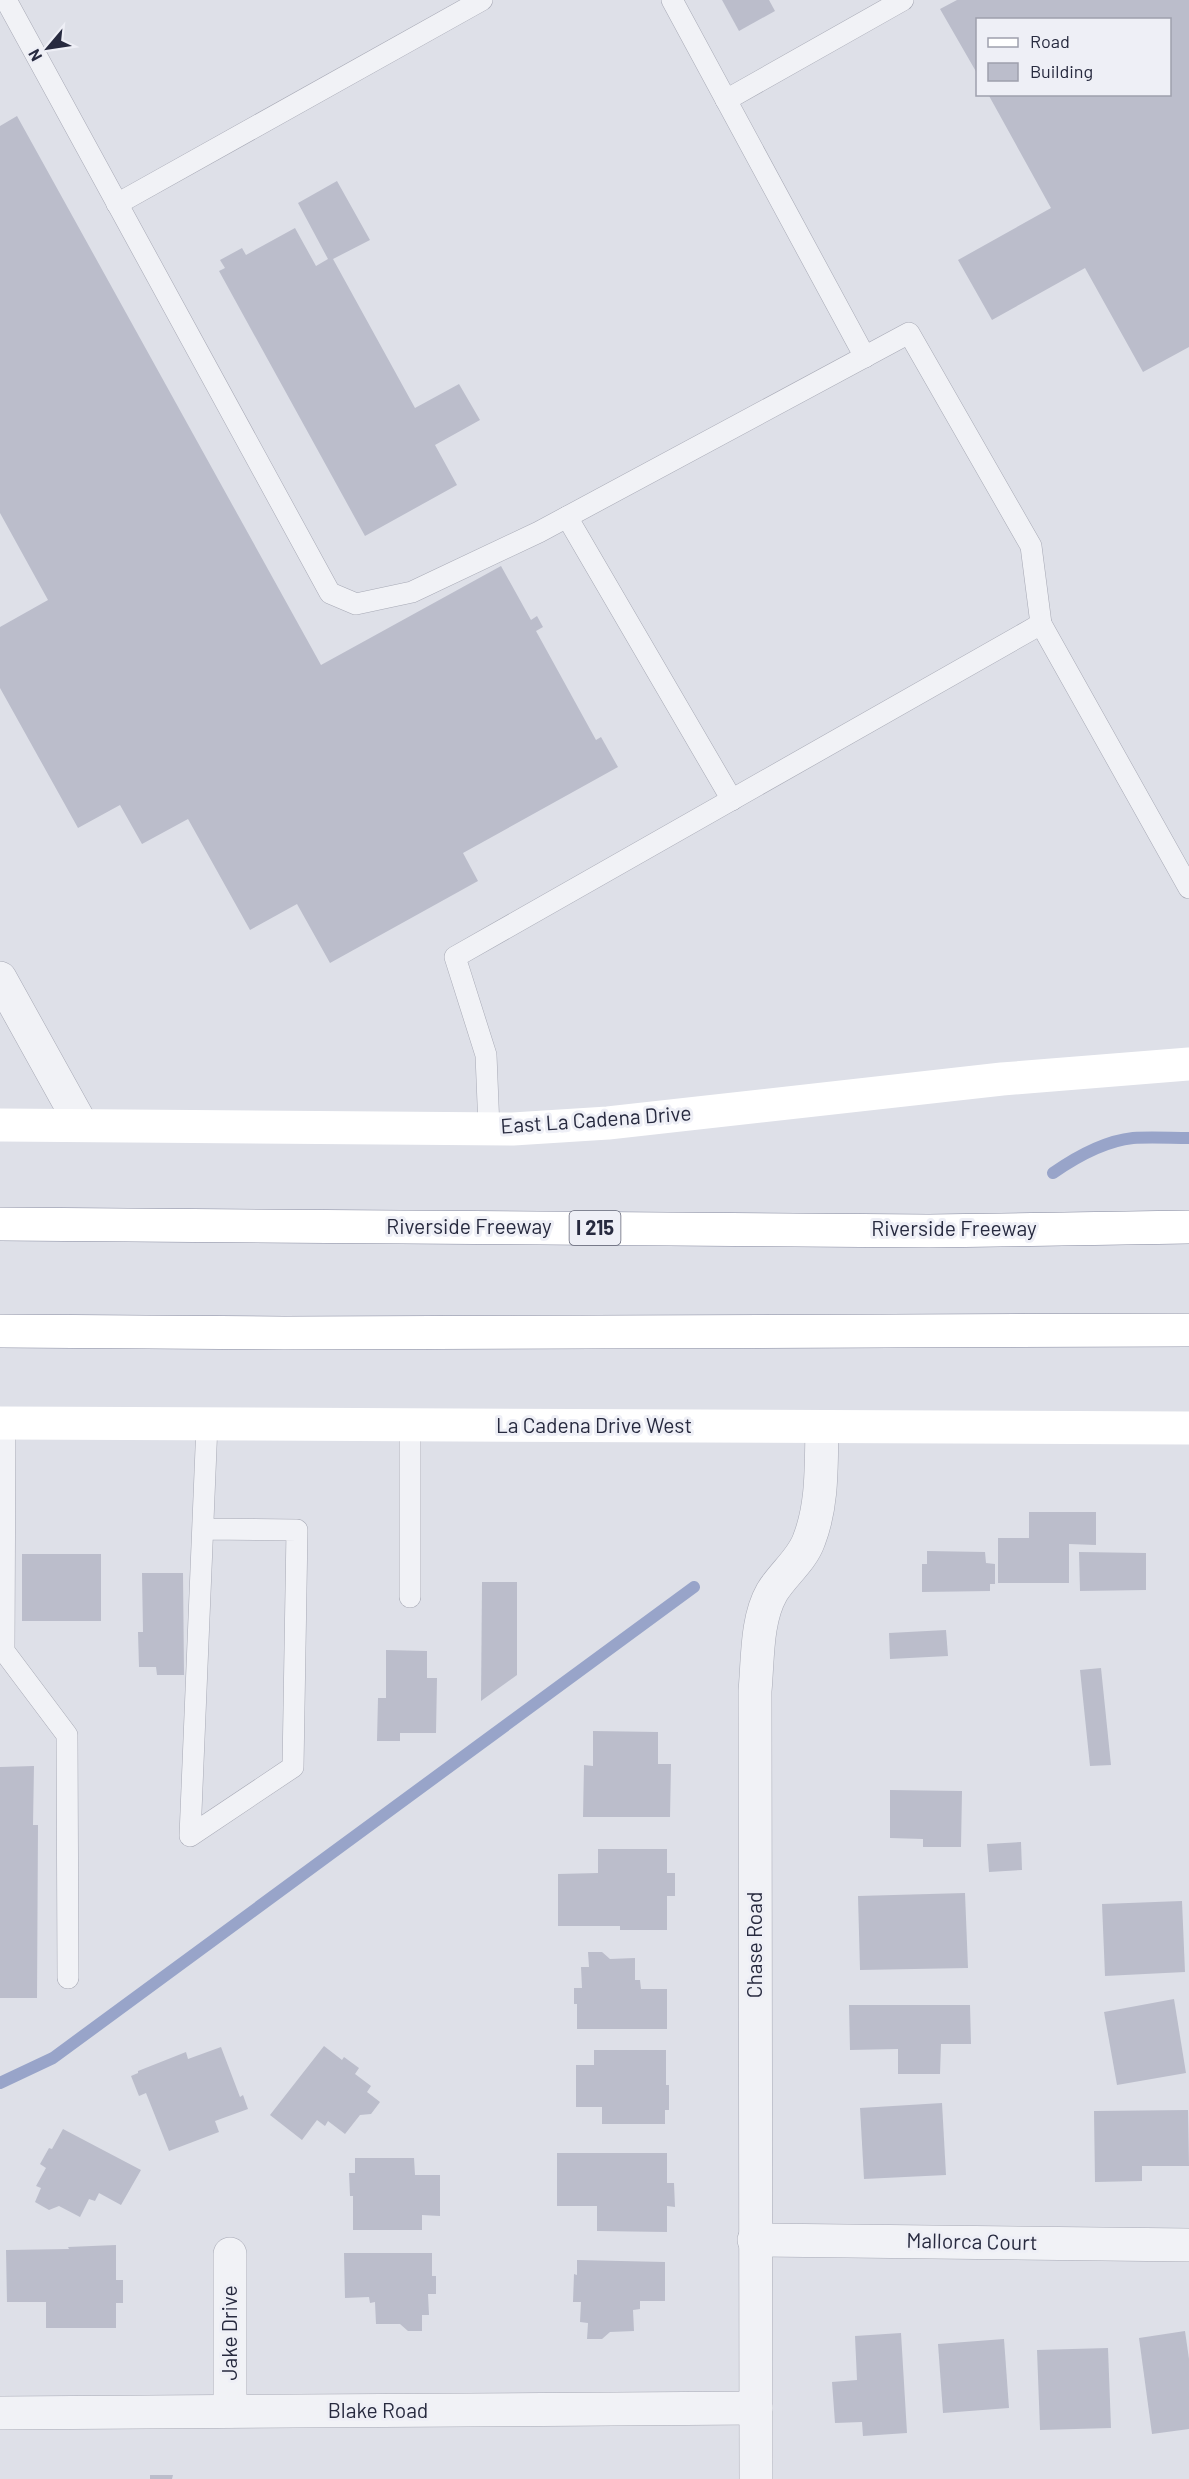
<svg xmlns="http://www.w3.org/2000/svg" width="1189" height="2479" font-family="Barlow,sans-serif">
<rect width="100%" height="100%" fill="#dee0e8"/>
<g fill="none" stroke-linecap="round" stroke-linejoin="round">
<g stroke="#98a4c9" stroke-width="12">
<path d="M1053 1173C1076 1157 1104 1141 1133 1138 1151 1137 1171 1138 1189 1138"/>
<polyline points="0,2083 53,2058 694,1587"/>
</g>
</g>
<g fill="#bbbdcb">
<polygon points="722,0 769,0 775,11 739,31"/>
<polygon points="957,0 1189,0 1189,347 1143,372 1085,268 992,320 958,260 1051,208 988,94 1170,94 1170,20 978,20 978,75 940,9"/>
<polygon points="17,116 321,665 501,566 531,620 537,616 543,627 536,631 596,740 601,737 618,767 463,853 478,881 330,963 297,904 250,930 188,819 142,844 120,805 78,828 0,688 0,627 48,600 0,513 0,126"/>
<polygon points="337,181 370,240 333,259 415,408 459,384 480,420 435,445 457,485 365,536 219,271 225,268 220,260 242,248 246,255 295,228 316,266 328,259 298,203"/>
<polygon points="1029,1512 1096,1512 1096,1545 1069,1544 1069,1583 998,1583 998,1538 1029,1538"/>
<polygon points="927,1551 985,1552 986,1563 995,1564 995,1584 990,1584 990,1591 922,1592 922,1564 927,1564"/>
<polygon points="1079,1552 1146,1553 1146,1590 1080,1591"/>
<rect x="22" y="1554" width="79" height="67"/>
<polygon points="142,1573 183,1573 184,1675 157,1675 156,1667 139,1667 138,1632 143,1632"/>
<polygon points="482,1582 517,1582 517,1675 481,1701"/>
<polygon points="946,1630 948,1656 890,1659 889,1633"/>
<polygon points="386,1650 427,1651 427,1678 437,1678 436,1733 400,1733 400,1741 377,1741 378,1698 386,1698"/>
<polygon points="1101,1668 1111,1765 1090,1766 1080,1670"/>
<polygon points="593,1731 658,1732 658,1764 671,1764 670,1817 583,1817 584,1765 593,1766"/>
<polygon points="34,1766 33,1825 38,1825 37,1998 0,1998 0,1767"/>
<polygon points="890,1790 962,1791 961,1847 923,1847 923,1839 890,1838"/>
<polygon points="1021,1842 1022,1870 989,1872 987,1844"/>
<polygon points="598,1849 667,1849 667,1873 675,1873 675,1896 667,1896 667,1930 620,1930 620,1926 558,1926 558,1874 598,1873"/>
<polygon points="965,1893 968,1968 860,1970 858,1896"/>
<polygon points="1182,1901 1185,1972 1105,1976 1102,1904"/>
<polygon points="588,1952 602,1952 610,1959 635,1958 635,1980 640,1980 641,1989 667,1989 667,2029 577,2029 577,2004 574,2004 574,1988 582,1988 581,1967 589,1967"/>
<polygon points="1174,1999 1186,2073 1117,2085 1104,2012"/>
<polygon points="849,2005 970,2005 971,2044 941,2044 940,2074 898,2074 898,2049 850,2050"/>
<polygon points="324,2046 342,2060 344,2057 359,2068 355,2074 371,2086 367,2092 380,2102 371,2114 360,2115 345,2134 328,2121 325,2126 317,2120 302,2140 270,2115"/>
<polygon points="221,2047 240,2097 243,2095 248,2109 215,2121 219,2132 169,2151 146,2093 139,2096 131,2076 138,2073 138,2071 186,2052 188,2059"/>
<polygon points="594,2050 666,2050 666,2085 669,2085 669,2110 665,2110 665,2124 602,2124 602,2107 576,2107 576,2065 594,2065"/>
<polygon points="942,2103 946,2175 864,2179 860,2108"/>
<polygon points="1188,2110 1189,2166 1142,2166 1142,2181 1095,2182 1094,2111"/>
<polygon points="63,2129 141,2170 121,2205 99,2193 95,2201 89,2199 80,2217 59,2206 49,2210 35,2202 41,2188 36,2186 46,2168 40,2164 49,2148 52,2149"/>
<polygon points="557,2153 667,2153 667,2183 674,2183 675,2207 667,2206 667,2232 597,2231 597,2206 557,2206"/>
<polygon points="355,2158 414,2158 415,2175 440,2175 440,2216 422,2215 422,2230 353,2230 353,2196 350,2196 349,2173 355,2173"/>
<polygon points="116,2245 116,2280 123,2280 123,2303 116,2303 116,2328 46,2328 46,2302 7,2302 6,2250 69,2249 68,2247"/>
<polygon points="344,2253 432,2253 432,2276 436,2276 436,2294 428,2294 429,2315 422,2315 422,2331 408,2331 400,2324 376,2324 375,2302 370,2303 369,2297 345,2298"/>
<polygon points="577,2260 665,2262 665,2301 640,2301 640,2309 633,2310 634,2331 610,2332 602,2339 587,2339 588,2323 580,2322 581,2302 573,2302 574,2274 577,2275"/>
<polygon points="1185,2331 1189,2359 1189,2429 1152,2434 1139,2338"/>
<polygon points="901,2333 907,2433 863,2436 862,2422 835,2423 832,2382 857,2380 855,2336"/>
<polygon points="1004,2339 1009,2408 943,2413 938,2344"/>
<polygon points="1108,2348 1111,2428 1040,2430 1037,2350"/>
<polygon points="150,2475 173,2475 172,2479 150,2479"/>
</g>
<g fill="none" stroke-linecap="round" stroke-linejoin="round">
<g stroke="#a7a9b5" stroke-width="22">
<g id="lane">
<polyline points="6,0 330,593 356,604 412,592 539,532 909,333 1031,546 1041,624"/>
<polyline points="672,0 865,357"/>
<polyline points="726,100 903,0"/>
<polyline points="117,204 482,0"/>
<polyline points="567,517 732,800"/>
<polyline points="489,1128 486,1055 455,957 1041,624 1189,888"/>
<polyline points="5,1423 4,1651 67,1735 68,1978"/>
<polyline points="410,1426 410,1597"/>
<polyline points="203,1529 297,1530 293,1767 190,1836 207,1424"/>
</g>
</g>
<g stroke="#a7a9b5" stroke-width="34">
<g id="street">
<polyline points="0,978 81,1124"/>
<polyline points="754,2240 1189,2245"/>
<polyline points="230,2411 230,2254"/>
<polyline points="0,2413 756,2408"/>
<path d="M756 2479 755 1691C758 1659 756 1620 772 1592 783 1574 802 1560 809 1540 823 1504 821 1465 822 1427"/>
</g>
</g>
<g stroke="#85899f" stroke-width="34">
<g id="highway">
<polyline points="0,1224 929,1231 1189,1227"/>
<polyline points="0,1331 284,1333 1189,1330"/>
</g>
</g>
<use href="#lane" stroke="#f1f2f6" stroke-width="21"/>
<use href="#street" stroke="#f1f2f6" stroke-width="33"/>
<g stroke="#fff" stroke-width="33">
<polyline points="0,1125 513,1129 608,1123 1002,1079 1189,1064"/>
<polyline points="0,1423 1189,1428"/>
</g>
<use href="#highway" stroke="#fff" stroke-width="33"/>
</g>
<g text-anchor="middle" stroke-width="6" stroke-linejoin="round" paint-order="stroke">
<rect fill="#eeeff6" stroke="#636576" stroke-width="1.5" x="569.5" y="1211" width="51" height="34" rx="4.5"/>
<g font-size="20" font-weight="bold" fill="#272a3f">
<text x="595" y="1235">I 215</text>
</g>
<g font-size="21" fill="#272a3f" stroke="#eeeff6">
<text transform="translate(596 1120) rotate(-4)" y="7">East La Cadena Drive</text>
<text x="469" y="1234">Riverside Freeway</text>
<text x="954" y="1236">Riverside Freeway</text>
<text x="594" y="1433">La Cadena Drive West</text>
<text transform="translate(755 1945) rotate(-90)" y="7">Chase Road</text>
<text transform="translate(972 2242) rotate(1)" y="7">Mallorca Court</text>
<text transform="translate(230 2333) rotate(-90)" y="7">Jake Drive</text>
<text x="378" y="2418">Blake Road</text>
</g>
</g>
<rect x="976" y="18" width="195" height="78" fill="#eeeff6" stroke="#9ea0ad" stroke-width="1.5"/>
<rect x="988" y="38" width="30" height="9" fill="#ffffff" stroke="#9ea0ad" stroke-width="1.5"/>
<text x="1030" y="48" font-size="18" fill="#272a3f">Road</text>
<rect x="988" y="63" width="30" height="18" fill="#bbbdcb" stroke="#9ea0ad" stroke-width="1.5"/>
<text x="1030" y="78" font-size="18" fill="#272a3f">Building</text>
<g transform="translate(48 48) rotate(241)" stroke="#eeeff6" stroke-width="4.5" paint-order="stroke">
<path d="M0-4.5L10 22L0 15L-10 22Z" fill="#272a3f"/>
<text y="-9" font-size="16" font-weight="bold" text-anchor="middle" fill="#272a3f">N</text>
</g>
</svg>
